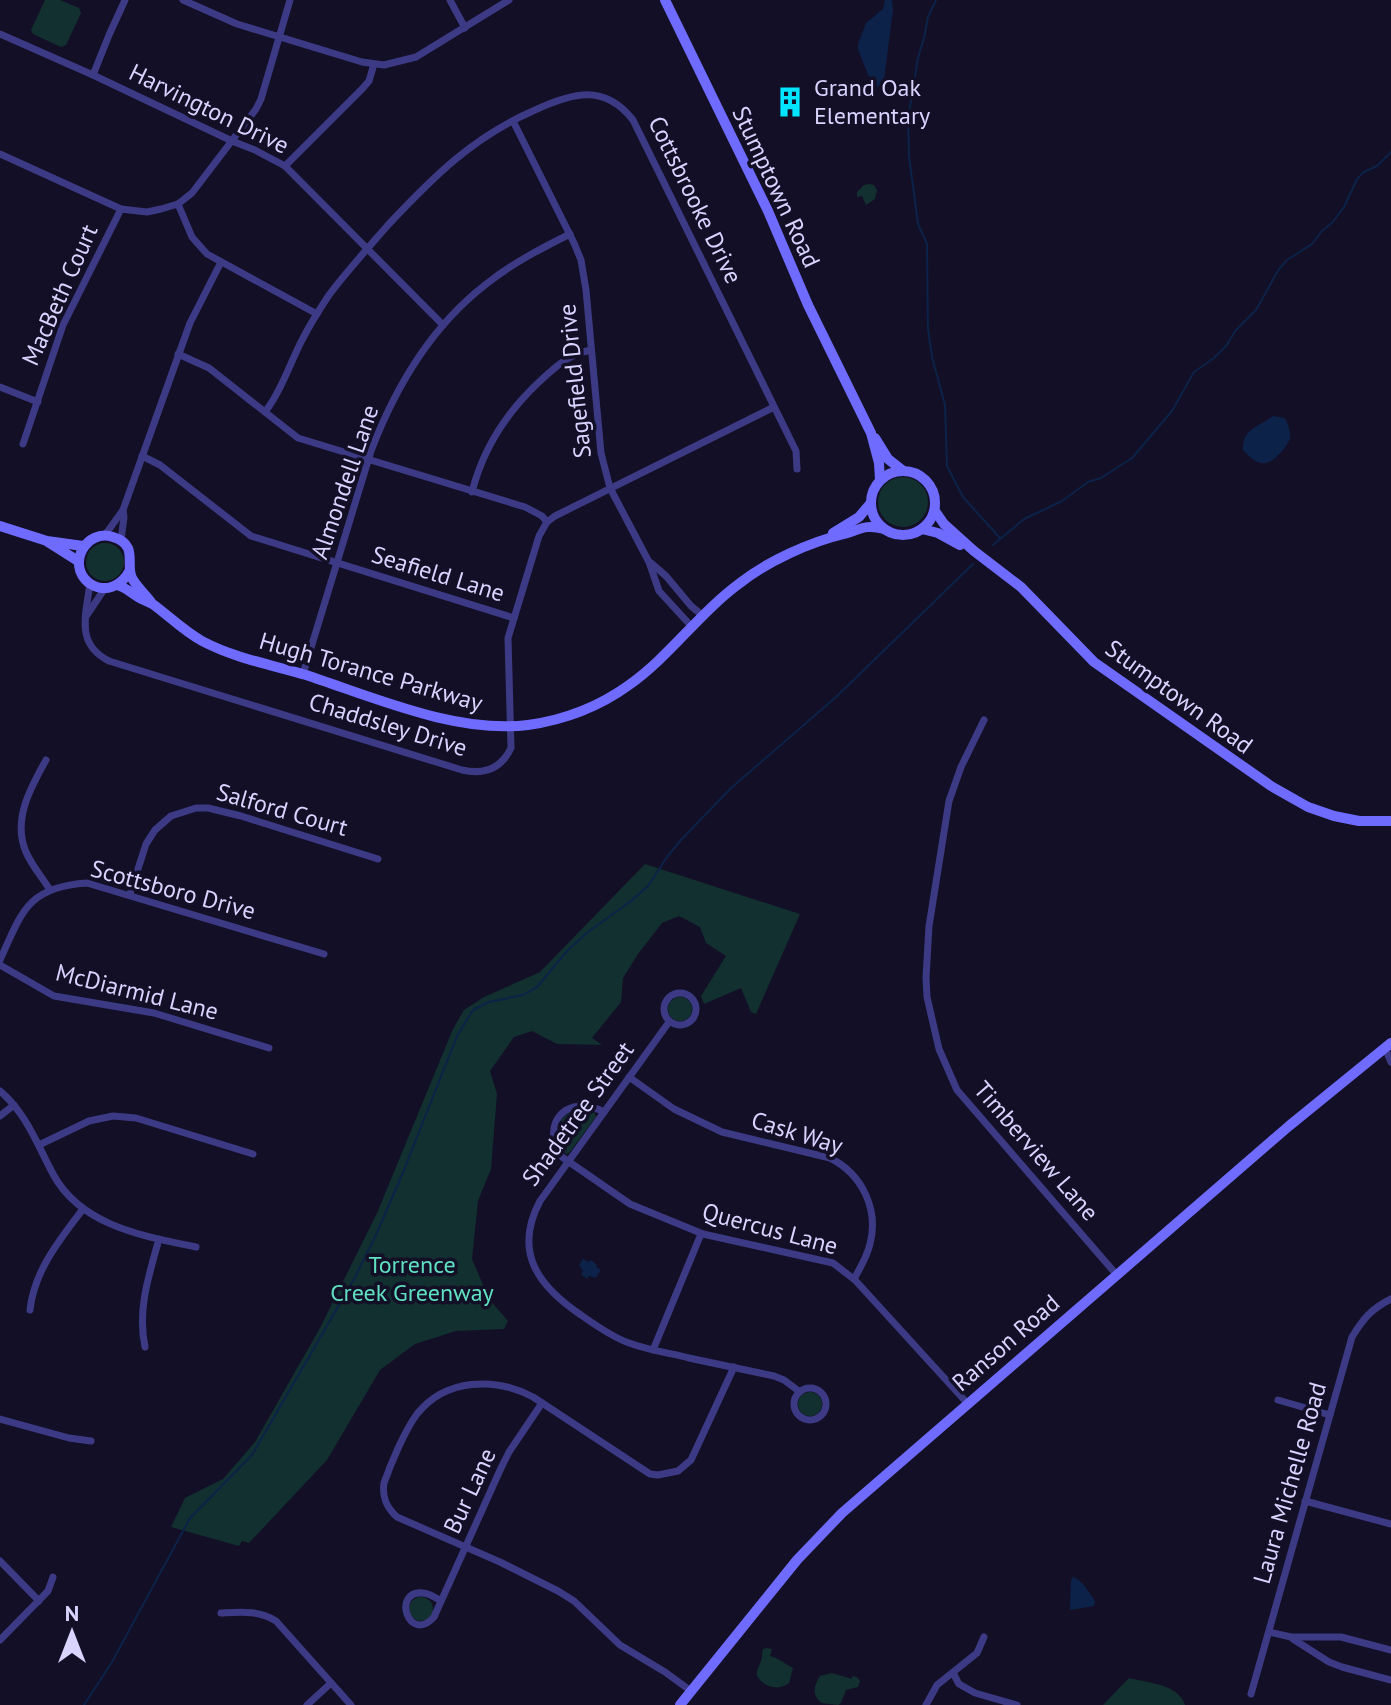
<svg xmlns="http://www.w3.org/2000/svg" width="1391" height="1705" font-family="'PT Sans',sans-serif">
<rect width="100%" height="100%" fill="#130f26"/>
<g fill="#12302f">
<polygon points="45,0 60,0 79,8 81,13 66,45 61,47 33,34 31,30"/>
<polygon points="870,184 874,185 877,190 875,199 866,205 862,196 857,197 857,192 864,185"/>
<circle cx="903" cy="502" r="25"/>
<circle cx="105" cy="562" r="19"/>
<polygon points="645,864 800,914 756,1014 751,1012 741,988 704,1004 701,996 726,956 706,943 700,927 679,916 662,923 638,954 623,978 621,1002 592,1038 602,1045 557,1044 532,1031 514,1037 490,1071 497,1094 491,1169 478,1201 472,1259 489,1299 508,1321 504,1329 456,1331 415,1344 380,1370 327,1460 249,1543 242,1541 239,1546 171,1527 185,1498 223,1479 255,1442 320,1328 377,1213 453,1029 464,1010 484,997 540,972"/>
<circle cx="680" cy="1009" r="12"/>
<path d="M577 1109 594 1111 596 1117 569 1153 566 1154C551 1137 555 1117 577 1109Z"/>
<circle cx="810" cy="1404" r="12"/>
<circle cx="421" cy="1609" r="12"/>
<path d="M767 1648 772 1649 770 1656 776 1658 793 1668 789 1683C778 1691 765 1688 757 1676 756 1669 761 1664 762 1657 762 1654 762 1651 763 1649Z"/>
<path d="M832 1673 852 1679V1676L857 1677 860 1681 858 1687 846 1690 841 1703 838 1705 822 1703C811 1695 814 1686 820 1676Z"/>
<path d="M1129 1678C1148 1683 1179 1684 1185 1705H1103Z"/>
</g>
<g fill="#0c2248">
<polygon points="885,0 892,0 893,10 884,80 883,84 877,87 872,85 858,49 858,44 866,23 883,9"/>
<path d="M1273 416 1285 418C1288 424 1291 432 1290 438 1288 446 1275 461 1266 463 1257 465 1249 456 1243 450 1242 429 1258 427 1273 416Z"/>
<polygon points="583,1259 589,1262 591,1260 597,1265 596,1267 601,1270 596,1278 589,1276 587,1279 581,1274 583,1271 579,1265"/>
<path d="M1073 1577C1083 1580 1089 1593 1095 1601L1094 1606 1070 1610 1071 1580Z"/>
</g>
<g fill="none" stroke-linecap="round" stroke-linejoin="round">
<g stroke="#0c2248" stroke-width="2">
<polyline points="936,0 928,17 924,38 918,58 908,119 909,156 918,224 927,244 928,329 932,357 945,405 947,466 963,497 1000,538"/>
<polyline points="993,545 1024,519 1062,501 1088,482 1101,478 1132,458 1172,411 1194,372 1214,358 1226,346 1236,330 1256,310 1279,269 1287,260 1312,244 1322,231 1332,223 1344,207 1357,179 1364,172 1377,166 1391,152"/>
<polyline points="84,1705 112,1662 190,1518 252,1455 353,1281 376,1235 404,1170 457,1036 473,1010 489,1002 523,995 537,987 568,950 588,932 631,901 648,886 667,857 681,840 730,789 836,697 973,564"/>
</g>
<g stroke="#3d3a85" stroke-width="7">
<polyline points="183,0 237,24 362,62 384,65 416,57 509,0"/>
<polyline points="450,0 465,28"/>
<polyline points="0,34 93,75 232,141 255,150 285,166 443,325"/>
<polyline points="93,75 109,35 125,0"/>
<polyline points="513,121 574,243 581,260 586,290 601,453 610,488 649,562 659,591 692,627"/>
<polyline points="0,154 121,209 147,212 161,209 178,204 192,193 256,109 261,99 290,0"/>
<polyline points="285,166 363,88 369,81 374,64"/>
<polyline points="178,204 192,237 207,254 317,314"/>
<polyline points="178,354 209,368 298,438 525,507 542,516 547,522"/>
<polyline points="0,387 38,402"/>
<path d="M265 412C281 391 289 366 301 342 309 326 319 310 329 295 347 271 368 248 388 225 434 176 473 137 535 110 572 93 604 83 633 120L796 451 797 469"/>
<polyline points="23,444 63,325 121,209"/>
<polyline points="142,456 160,465 251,536 514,618"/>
<path d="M472 492C483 449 507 412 539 382 555 367 569 354 591 350"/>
<polyline points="105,535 123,510"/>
<polyline points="121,540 124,517 123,510 190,323 221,262"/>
<polyline points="651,563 666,576 691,606 703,616"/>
<path d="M90 583C86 615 75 644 109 661L462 770C484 775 501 769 511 748L508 638 539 536 547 522 555 516 774 407"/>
<polyline points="87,615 105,588"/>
<path d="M303 674 371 451C395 388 431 327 485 285 511 264 540 249 570 234"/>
<polyline points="984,720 961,767 949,801 929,926 926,978 927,997 939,1049 957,1090 1116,1274"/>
<path d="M46 760C31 787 12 820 26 852 32 866 42 877 50 890"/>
<polyline points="130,894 146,844 155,830 171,816 196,808 208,808 241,816 378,859"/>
<path d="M0 960C22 912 27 887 87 883L324 954"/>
<polyline points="0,965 54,996 154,1013 269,1048"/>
<circle cx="680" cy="1009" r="16"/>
<path d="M669 1022 540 1201C513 1252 538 1286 581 1315 595 1325 612 1337 629 1343 648 1350 669 1353 689 1358 717 1364 745 1370 774 1376L784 1380 800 1392"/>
<polyline points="1385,1048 1391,1062"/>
<path d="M629 1077 674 1109 722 1132 830 1158C862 1174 879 1209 870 1244 867 1257 860 1268 854 1279"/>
<path d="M0 1091C26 1113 37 1144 53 1174 81 1226 143 1236 196 1247"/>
<path d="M604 1112C598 1109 592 1106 585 1106 554 1104 545 1136 562 1157L630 1204 703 1234 833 1263 855 1280 968 1404"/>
<polyline points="0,1116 14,1105"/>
<polyline points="39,1145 89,1121 113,1116 136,1118 253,1154"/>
<path d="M30 1310C34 1271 60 1239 83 1209"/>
<path d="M145 1347C137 1310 149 1275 159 1239"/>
<polyline points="653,1350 701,1234"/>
<circle cx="810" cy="1404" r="16"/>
<polyline points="1278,1400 1330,1415"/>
<polyline points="0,1419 69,1438 91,1441"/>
<polyline points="1305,1501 1391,1524"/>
<polyline points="0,1561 39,1601"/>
<path d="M441 1601C436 1598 429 1593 423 1593 391 1590 409 1645 434 1617L501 1468 509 1452 542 1403"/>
<path d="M221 1613C241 1612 258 1610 276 1621L351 1705"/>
<polyline points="1269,1632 1291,1637 1341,1637 1391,1650"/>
<polyline points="1293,1639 1329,1662 1342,1667 1391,1680"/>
<polyline points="0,1640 48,1591 53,1577"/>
<polyline points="953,1673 959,1684 975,1693 1017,1705"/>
<path d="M691 1691 665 1672 620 1645 574 1601 558 1591 500 1562 397 1517C386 1507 382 1497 384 1483 391 1463 405 1430 417 1414 446 1378 495 1377 533 1397L650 1474 658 1475 678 1471 691 1460 734 1367"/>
<path d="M1251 1694 1352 1337C1363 1319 1371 1309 1391 1299"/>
<polyline points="307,1705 331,1683"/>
<polyline points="926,1705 937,1685 977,1653 984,1637"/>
</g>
<g stroke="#6f6bff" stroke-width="10">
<polyline points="665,0 768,211 808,305 871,433 879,463 880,480"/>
<polyline points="875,438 888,459 902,470"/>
<circle cx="903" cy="503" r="32"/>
<polyline points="935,511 944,524 974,551 1021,587 1094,662 1271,786 1308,807 1334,816 1359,821 1391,821"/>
<polyline points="0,526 47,541 83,546"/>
<polyline points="922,529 938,533 960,545"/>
<polyline points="833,533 859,517 870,504"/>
<polyline points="48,542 78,561"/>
<path d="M130 570C122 586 105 594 89 583 66 565 86 528 113 537 139 545 125 564 132 578 136 586 145 594 151 602"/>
<path d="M117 585C125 587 130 592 138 597 143 600 149 602 154 605 170 617 184 631 202 641 234 658 272 665 306 675 373 697 457 734 528 725 564 720 600 706 629 685 670 656 699 613 740 583 768 561 810 542 844 534 861 529 866 524 884 529"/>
<polyline points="680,1705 797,1560 842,1513 1289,1126 1391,1043"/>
</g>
</g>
<defs>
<g id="building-bare" transform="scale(2.4)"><path d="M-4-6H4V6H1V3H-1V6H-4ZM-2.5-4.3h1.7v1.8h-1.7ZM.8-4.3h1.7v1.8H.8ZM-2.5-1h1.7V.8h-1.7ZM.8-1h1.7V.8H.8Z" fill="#00e5ff" stroke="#130f26" stroke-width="2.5" paint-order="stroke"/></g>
</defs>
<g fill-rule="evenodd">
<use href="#building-bare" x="790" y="102"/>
</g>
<g text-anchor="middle" stroke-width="7" stroke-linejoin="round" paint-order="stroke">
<g font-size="24" fill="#d9d4ff" stroke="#130f26" text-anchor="start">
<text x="814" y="96">Grand Oak<tspan x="814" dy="28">Elementary</tspan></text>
</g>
<g font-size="24" fill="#d9d4ff" stroke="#130f26">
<text transform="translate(209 109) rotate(26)" y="8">Harvington Drive</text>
<text transform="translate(776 187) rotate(65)" y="8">Stumptown Road</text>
<text transform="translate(695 200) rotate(64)" y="8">Cottsbrooke Drive</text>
<text transform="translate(60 295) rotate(-66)" y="8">MacBeth Court</text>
<text transform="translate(575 381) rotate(-96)" y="8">Sagefield Drive</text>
<text transform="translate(345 482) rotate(-71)" y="8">Almondell Lane</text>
<text transform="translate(438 574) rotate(17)" y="8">Seafield Lane</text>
<text transform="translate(371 672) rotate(16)" y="8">Hugh Torance Parkway</text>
<text transform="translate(1179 697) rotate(36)" y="8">Stumptown Road</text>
<text transform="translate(388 725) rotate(17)" y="8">Chaddsley Drive</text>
<text transform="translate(282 810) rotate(16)" y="8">Salford Court</text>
<text transform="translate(173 890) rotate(15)" y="8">Scottsboro Drive</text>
<text transform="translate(137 992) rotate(14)" y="8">McDiarmid Lane</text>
<text transform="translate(578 1114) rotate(-54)" y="8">Shadetree Street</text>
<text transform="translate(797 1133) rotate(17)" y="8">Cask Way</text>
<text transform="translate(1036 1151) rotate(49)" y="8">Timberview Lane</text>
<text transform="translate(770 1229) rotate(15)" y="8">Quercus Lane</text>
<text transform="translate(1006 1343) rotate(-41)" y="8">Ranson Road</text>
<text transform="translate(1290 1483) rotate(-74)" y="8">Laura Michelle Road</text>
<text transform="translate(470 1491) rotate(-65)" y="8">Bur Lane</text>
</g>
<g font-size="24" fill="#5fe0c0" stroke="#130f26">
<text x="412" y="1273">Torrence<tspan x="412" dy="28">Creek Greenway</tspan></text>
</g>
</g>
<g transform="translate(72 1633)" stroke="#130f26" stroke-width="6" paint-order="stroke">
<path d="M0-6L14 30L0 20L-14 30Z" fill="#d9d4ff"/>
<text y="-12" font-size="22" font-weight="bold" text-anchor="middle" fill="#d9d4ff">N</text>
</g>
</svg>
